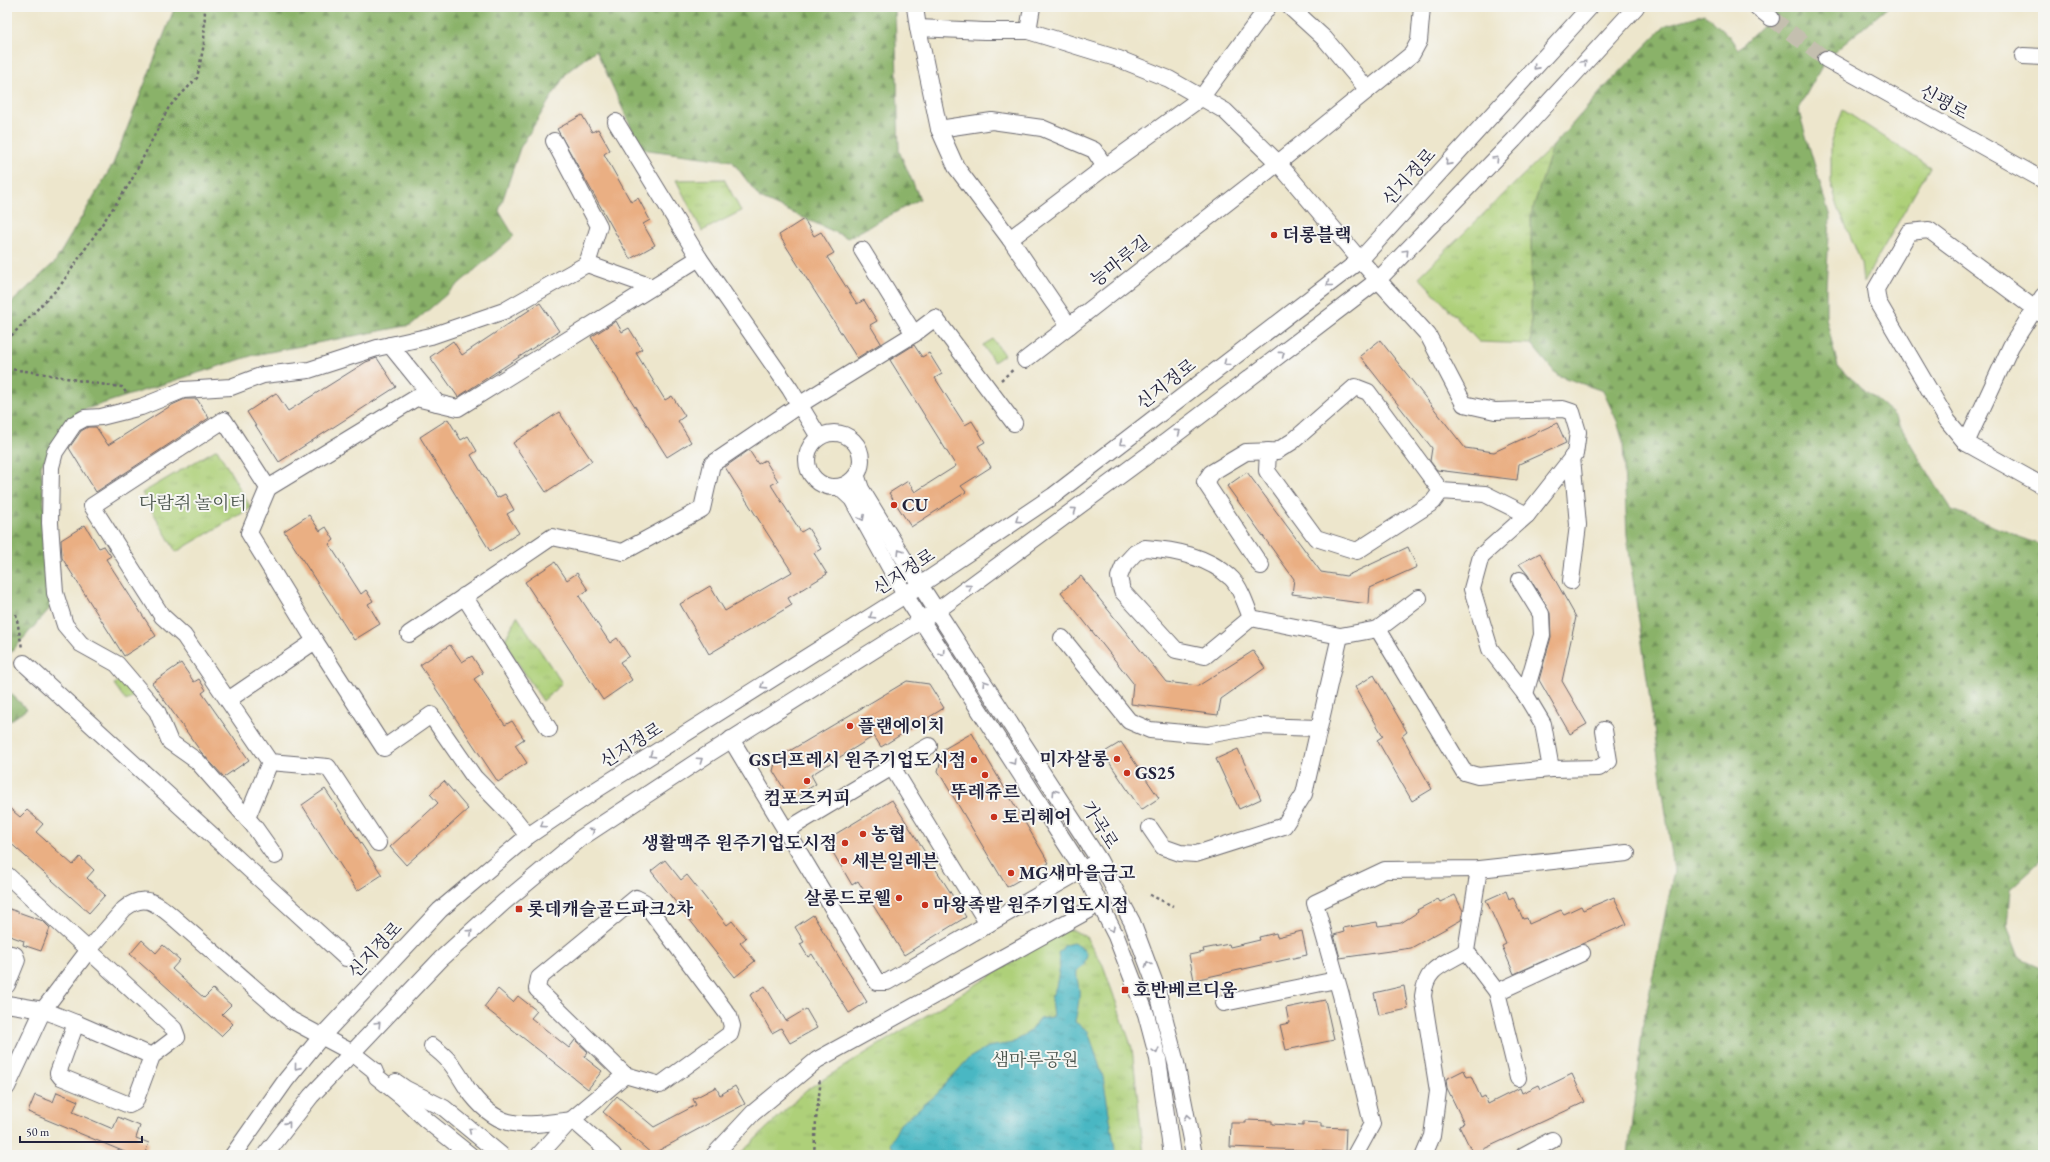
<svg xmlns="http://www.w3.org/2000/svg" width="2050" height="1162" font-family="'EB Garamond','Noto Serif KR',serif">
<defs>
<pattern id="forest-firs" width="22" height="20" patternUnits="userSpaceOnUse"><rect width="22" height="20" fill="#8ab269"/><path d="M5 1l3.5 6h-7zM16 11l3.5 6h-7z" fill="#709058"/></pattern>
<pattern id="park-tufts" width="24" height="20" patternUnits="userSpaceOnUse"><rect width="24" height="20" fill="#aed079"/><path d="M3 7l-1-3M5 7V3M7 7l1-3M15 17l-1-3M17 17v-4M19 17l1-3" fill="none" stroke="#95b26a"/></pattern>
<pattern id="water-ripples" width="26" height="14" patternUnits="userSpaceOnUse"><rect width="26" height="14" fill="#49b7c3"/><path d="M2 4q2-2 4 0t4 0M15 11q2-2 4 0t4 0" fill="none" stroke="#3c94a0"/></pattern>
</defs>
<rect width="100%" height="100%" fill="#f6f6f2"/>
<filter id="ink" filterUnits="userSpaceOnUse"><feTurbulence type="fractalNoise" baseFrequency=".025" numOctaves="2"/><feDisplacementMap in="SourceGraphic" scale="8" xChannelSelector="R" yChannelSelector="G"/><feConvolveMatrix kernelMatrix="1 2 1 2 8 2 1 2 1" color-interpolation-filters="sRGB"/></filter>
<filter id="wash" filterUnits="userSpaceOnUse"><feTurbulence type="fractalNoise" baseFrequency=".012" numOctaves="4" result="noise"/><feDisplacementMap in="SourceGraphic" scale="16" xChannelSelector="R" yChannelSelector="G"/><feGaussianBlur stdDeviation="0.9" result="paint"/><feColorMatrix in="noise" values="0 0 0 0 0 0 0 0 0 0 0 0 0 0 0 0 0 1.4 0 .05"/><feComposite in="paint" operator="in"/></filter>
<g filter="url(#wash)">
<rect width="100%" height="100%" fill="#ede6cc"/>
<g fill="#aed079" stroke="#68795a">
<polygon points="993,339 1004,355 994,362 983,345"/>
<polygon points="124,678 136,694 126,701 114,684"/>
</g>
<g fill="url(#forest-firs)" stroke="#566a52">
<polygon points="175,7 895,7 899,151 920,199 848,238 760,198 732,161 641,149 596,50 567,72 520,148 499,211 514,236 411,325 254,355 80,411 41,465 52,606 7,657 7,307 55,262 113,164"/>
<polygon points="1781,7 1888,7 1826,59 1798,109 1830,217 1826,287 1826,318 1838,367 1894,415 1924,467 1952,510 2043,546 2043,855 2038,863 2010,889 2007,926 2019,957 2043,968 2043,1155 1628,1155 1643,1024 1674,871 1627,536 1623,442 1617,421 1603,391 1557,375 1531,344 1531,214 1553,146 1604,88 1666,25 1705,14 1729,36 1738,49"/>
<polygon points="7,690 27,709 7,723"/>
</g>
<g fill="url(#park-tufts)" stroke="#68795a">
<polygon points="1843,110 1930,167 1863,283 1861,262 1838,207 1831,183 1831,141"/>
<polygon points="1553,146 1531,214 1531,344 1479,342 1419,277"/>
<polygon points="724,179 741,211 702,231 676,180"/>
<polygon points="217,449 251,508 176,552 142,493"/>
<polygon points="517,616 562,683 543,701 504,642"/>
<polygon points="1056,930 1073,930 1086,937 1103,965 1132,1048 1144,1155 739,1155 806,1090 1027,953"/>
</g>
<path fill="url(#water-ripples)" stroke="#366c7f" d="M1073 943 1083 948 1087 955 1084 965 1077 970C1076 977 1078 982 1079 989 1080 1000 1077 1011 1075 1022L1088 1031 1103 1077 1116 1155H898L890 1144 900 1124 936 1095 969 1058 988 1047 1013 1043 1030 1031 1039 1019 1053 1017 1051 998 1056 987 1060 967 1058 953 1065 945Z"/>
<g id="blocks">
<g fill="#eaaf83">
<polygon points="582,115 592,132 598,129 610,150 604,154 631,202 638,198 650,220 643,224 655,245 630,259 557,129"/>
<polygon points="804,219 814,236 821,232 834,253 827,257 857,304 864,300 877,321 870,325 881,343 857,358 779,235"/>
<polygon points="540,303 559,331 458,397 430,357 453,341 462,355"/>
<polygon points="616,321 622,332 629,328 642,349 636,353 665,400 672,396 685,416 678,421 691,442 667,457 591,337"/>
<polygon points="1380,340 1465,448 1494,452 1557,423 1566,443 1519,464 1517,480 1437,470 1430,461 1432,448 1360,356"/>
<polygon points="914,345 922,357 929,353 942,374 935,378 965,425 972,421 985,442 978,446 991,467 961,486 966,492 911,527 889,493 908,481 915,492 956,466 890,360"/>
<polygon points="377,358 396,387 279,462 247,412 276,393 288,411 366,362"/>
<polygon points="185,399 197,399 209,418 96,492 69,448 81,431 88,427 96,427 108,445 172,405"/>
<polygon points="559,412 592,461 546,492 513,443"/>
<polygon points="448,419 461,440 468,436 477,451 471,455 497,498 505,494 514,510 507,514 519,533 490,551 420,437"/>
<polygon points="749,450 758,464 765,460 778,481 771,485 801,532 808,528 821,549 814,553 827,574 788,598 792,605 709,654 680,604 710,586 725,611 792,572 725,467"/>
<polygon points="1247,472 1321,572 1346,576 1408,547 1417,567 1370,588 1369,604 1292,594 1294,579 1227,486"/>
<polygon points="309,515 320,531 326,527 334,540 329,544 361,594 366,590 373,601 368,604 380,624 354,640 284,531"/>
<polygon points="85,525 99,548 104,546 111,556 106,559 156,636 124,656 62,558 61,540"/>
<polygon points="1540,553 1576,617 1562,681 1587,724 1570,734 1539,680 1551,637 1550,613 1528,575 1519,564"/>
<polygon points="555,562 567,580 577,573 588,590 579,596 610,643 617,638 629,656 620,662 632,680 603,700 525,582"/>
<polygon points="1081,576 1166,682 1198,686 1253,651 1265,668 1221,699 1218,715 1131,704 1133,683 1061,592"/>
<polygon points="450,645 462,662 472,656 483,673 474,679 505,725 512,721 524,739 515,745 527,763 498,782 420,665"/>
<polygon points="181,663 194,682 199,679 206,690 202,693 249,760 224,777 201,752 152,683"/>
<polygon points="1374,675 1407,732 1402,736 1432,789 1412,801 1377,740 1383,736 1355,687"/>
<polygon points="907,681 929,684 944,708 881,747 874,736 811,775 816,784 791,800 773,771 776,759"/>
<polygon points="972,733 1049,863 1007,887 938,771 944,749"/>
<polygon points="1121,742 1159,798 1141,810 1103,753"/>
<polygon points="1238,749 1261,799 1239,809 1216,759"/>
<polygon points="444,781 468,809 406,865 390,847 438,803 430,794"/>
<polygon points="325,789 382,875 357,891 302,805"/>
<polygon points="892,800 966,917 904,955 858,881 852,885 828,844 829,838"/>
<polygon points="7,806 20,817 27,810 43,824 36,832 73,865 80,857 94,870 87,878 105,895 89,913 7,840"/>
<polygon points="665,860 681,880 687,875 727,925 732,921 746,938 740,943 755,961 735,977 651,871"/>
<polygon points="1506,891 1509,899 1513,897 1523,919 1527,918 1529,924 1561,910 1564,914 1581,906 1583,910 1614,897 1627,924 1514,974 1502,946 1506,944 1486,900"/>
<polygon points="1455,895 1463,911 1461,920 1411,948 1340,958 1334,935 1344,932 1343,928 1377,922 1378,926 1401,923 1418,912 1417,910 1438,899 1440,902"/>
<polygon points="7,908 43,921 50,928 41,951 23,945 24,941 7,935"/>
<polygon points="813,915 867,1002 849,1013 812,954 808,957 800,944 804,942 795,927"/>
<polygon points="1302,931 1307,955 1194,980 1189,955 1204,952 1203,949 1229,944 1230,947 1260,940 1259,937 1276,933 1277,937"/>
<polygon points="142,940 156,953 163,945 180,960 172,969 204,998 213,989 231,1005 222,1014 233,1024 221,1036 130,954"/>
<polygon points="765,986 786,1021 806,1009 817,1028 790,1043 781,1028 772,1033 750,995"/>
<polygon points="1404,986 1408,1009 1379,1015 1374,993"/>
<polygon points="498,989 513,1002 518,996 537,1011 531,1018 569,1048 575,1040 588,1052 584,1057 602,1071 588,1089 484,1007"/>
<polygon points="1325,1000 1334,1040 1286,1050 1280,1025 1289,1023 1286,1008"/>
<polygon points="1464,1070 1467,1077 1471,1076 1481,1098 1485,1096 1488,1104 1520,1088 1522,1093 1539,1085 1541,1089 1572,1074 1585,1102 1473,1154 1459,1125 1464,1123 1447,1088 1446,1079"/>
<polygon points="735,1086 745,1104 652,1154 603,1112 617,1096 654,1127 696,1105 693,1099 716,1087 720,1095"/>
<polygon points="57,1092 78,1101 73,1112 113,1129 118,1117 140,1126 136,1138 149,1143 144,1155 132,1155 28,1112 35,1095 53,1102"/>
<polygon points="1246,1120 1272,1121 1272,1124 1303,1126 1303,1122 1321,1123 1321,1127 1346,1128 1345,1152 1230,1147 1231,1123 1246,1123"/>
</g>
</g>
</g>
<g filter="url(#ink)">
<use href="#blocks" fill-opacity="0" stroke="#69676e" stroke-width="1"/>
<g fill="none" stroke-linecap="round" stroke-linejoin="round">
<polyline stroke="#c4bfaf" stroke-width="16" stroke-dasharray="16 8" stroke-linecap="butt" points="1771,18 1826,59"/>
<g stroke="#69676e" stroke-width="18">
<g id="minor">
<polyline points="915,7 918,28 939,129 956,167 1010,239 1069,326 1278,163 1412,54 1419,41 1422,7"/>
<polyline points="1290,7 1325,39 1368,90"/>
<polyline points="1757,7 1771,18"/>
<polyline points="918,28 984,31 1028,31 1119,59 1169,79 1225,111 1278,163 1360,260 1428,335 1464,404 1495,411 1563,409 1572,412 1578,432 1575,454 1527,515 1481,556 1472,589 1490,649 1525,694 1543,724 1551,769 1599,768 1609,761 1604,730"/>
<polyline points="1028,31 1032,7"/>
<polyline points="2023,56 2043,57"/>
<polyline points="1826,59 2043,180"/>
<polyline points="939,129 992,121 1042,128 1094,150 1105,167"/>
<polyline points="1010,239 1105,167 1201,98 1268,7"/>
<polyline points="862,250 914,334"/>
<polyline points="699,258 790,389 819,437"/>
<polyline points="587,264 652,287"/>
<polyline points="2043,315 1929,230 1909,232 1876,289 1878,302 1947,420 1966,443 2043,486"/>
<polyline points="390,345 437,403"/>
<polyline points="1025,360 1069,326"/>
<circle cx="834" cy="460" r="27"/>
<polyline points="1966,443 2011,346 2043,296"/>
<polyline points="1268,451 1267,471 1316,538 1357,551 1433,502 1441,491 1485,494 1527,515"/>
<polyline points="857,477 861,489 920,585 1099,860 1132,922 1157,989 1176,1063 1194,1155"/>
<polyline points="839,487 852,499 905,595 1082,869 1116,936 1146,1014 1158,1059 1172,1155"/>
<polyline points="268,488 249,533 315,641"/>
<path d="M1145 548C1175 550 1207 556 1230 577 1239 584 1247 607 1251 618L1205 656 1176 650 1122 591 1119 577 1124 565 1135 553Z"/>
<polyline points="1261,566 1205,482 1211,473 1246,452 1277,451 1293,441 1355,387 1368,392 1441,491"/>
<polyline points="1520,580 1541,614 1542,635 1525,694"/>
<polyline points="1571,581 1578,525 1572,457"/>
<polyline points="464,596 549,729"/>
<polyline points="1251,618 1340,636 1378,629 1419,598"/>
<polyline points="1378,629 1464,772 1478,776 1551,769"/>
<polyline points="409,634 552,537 623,552 702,509 712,464 799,405 914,334 935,318 1014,423"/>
<polyline points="1062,638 1129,721 1150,730 1207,735 1259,726 1318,728"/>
<polyline points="24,663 346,958"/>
<polyline points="228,700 315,641 384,748 431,715 474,777 513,817 528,836"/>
<polyline points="731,739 877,982 887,982 1091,865"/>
<polyline points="892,767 929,746"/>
<polyline points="247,818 270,762"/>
<polyline points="1150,828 1163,847 1180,853 1196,854 1284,826 1304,794 1340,636"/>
<polyline points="787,830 892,767 988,924"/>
<polyline points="378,843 328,767 270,762 184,636 162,616 92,506 224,420 268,488 416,398 458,408 699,258 616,122"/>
<polyline points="275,856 253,825 197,761 170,742 157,711 117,664 81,644 65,625 55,593 50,523 51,467 55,452 74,424 85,418 101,417 141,407 183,390 231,387 263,375 309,370 377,348 431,336 504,311 587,264 599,226 554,141"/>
<polyline points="1479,869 1466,951 1497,992 1518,1078"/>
<polyline points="7,875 174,1029 177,1037 152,1056 135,1102 129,1105 61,1077 58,1073 76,1023 152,1056"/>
<polygon points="636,898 644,902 729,1016 732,1026 730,1034 660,1085 625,1075 537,989 539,978"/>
<polyline points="7,953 15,955 17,960 7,985"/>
<polyline points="1497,992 1582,953"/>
<polyline points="1224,1003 1336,980"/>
<polyline points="7,1004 43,1010 76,1023"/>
<path d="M432 1046C451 1060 455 1069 467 1088 499 1134 524 1125 573 1120L613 1155"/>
<polyline points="396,1082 406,1089 444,1108 501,1155"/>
<path d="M7 1087 43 1010 88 951 124 909C144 892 156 903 173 917L291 1020 351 1052 374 1070 377 1077 402 1097 425 1119 470 1155"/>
<polyline points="233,1155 286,1080 321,1037 440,910 528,836 596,790 905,595 1053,496 1360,260 1590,7"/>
<polyline points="265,1155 311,1096 441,959 504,902 581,838 710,753 938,610 1167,441 1378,280 1514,140 1636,7"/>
<polyline points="539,1155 569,1122 625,1075"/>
<polyline points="714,1155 753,1113 817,1060 1089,910"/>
<polyline points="1355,1155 1372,1124 1341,995 1315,903 1385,870 1479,869 1627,853"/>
<path d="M1424 1155 1432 1136 1438 1091 1423 996C1426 966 1444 965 1466 951"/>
<polyline points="1524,1155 1552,1140"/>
</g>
</g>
<g stroke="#69676e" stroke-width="2.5" stroke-dasharray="3 3" stroke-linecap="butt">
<polyline points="7,340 60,286 130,183 169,107 197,78 204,44 205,7"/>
<path d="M7 369C46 372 83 383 122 387L127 394"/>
<polyline points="1001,380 1014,369"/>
<polyline points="16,614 22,648"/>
<polyline points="1150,895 1173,906"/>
<polyline points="814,1155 816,1120 820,1087 819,1078"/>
</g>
<use href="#minor" stroke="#fff" stroke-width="16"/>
</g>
<defs><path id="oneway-chevron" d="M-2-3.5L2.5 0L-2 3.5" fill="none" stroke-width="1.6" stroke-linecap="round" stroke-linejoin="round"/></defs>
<g stroke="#9c9ca7">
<use href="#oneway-chevron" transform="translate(1584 63) rotate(-47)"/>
<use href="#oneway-chevron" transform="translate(1536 67) rotate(132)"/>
<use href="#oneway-chevron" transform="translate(1496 159) rotate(-46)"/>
<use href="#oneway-chevron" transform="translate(1448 163) rotate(132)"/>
<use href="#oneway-chevron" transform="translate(1406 252) rotate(-46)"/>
<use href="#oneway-chevron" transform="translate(1329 284) rotate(142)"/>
<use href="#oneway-chevron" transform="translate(1282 354) rotate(-37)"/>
<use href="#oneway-chevron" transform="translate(1226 363) rotate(142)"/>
<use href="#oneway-chevron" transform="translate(1178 432) rotate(-37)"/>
<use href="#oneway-chevron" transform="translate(1122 443) rotate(142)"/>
<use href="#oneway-chevron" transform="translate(1074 510) rotate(-36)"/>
<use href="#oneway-chevron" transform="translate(862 518) rotate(62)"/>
<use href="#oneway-chevron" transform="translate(1018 520) rotate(146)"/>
<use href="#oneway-chevron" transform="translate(900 552) rotate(-122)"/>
<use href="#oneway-chevron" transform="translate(969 587) rotate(-36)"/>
<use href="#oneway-chevron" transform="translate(872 616) rotate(148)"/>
<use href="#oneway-chevron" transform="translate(942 653) rotate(57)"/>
<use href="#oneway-chevron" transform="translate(985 683) rotate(-123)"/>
<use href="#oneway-chevron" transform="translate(763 686) rotate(148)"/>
<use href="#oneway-chevron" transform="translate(652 755) rotate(148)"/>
<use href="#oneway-chevron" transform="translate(700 760) rotate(-34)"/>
<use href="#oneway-chevron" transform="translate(1013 762) rotate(57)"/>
<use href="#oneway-chevron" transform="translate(1055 792) rotate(-123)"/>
<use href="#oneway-chevron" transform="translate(543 825) rotate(146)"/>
<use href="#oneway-chevron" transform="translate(592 831) rotate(-34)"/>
<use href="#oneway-chevron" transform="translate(1112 929) rotate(64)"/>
<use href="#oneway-chevron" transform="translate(470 932) rotate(-42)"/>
<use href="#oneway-chevron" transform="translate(1148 964) rotate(-110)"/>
<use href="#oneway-chevron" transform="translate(378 1024) rotate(-46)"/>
<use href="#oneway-chevron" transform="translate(1156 1051) rotate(74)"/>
<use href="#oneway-chevron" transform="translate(297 1067) rotate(129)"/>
<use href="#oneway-chevron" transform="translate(1187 1117) rotate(-101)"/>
<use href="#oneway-chevron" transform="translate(288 1124) rotate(-51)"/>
<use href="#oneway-chevron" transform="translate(471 1130) rotate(-141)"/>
</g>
</g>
<g fill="#c8321e" stroke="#f6f6f2" stroke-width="1.5">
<circle cx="1274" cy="235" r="4"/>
<circle cx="894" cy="505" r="4"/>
<circle cx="850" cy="726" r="4"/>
<circle cx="1117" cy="759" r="4"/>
<circle cx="974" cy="760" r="4"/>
<circle cx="1127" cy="773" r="4"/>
<circle cx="985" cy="775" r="4"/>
<circle cx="807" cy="781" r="4"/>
<circle cx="994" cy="817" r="4"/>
<circle cx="863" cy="834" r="4"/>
<circle cx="845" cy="843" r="4"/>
<circle cx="844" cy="861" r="4"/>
<circle cx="1011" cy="873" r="4"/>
<circle cx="899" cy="898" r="4"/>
<circle cx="925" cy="905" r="4"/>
<rect x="515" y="905" width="8" height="8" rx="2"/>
<rect x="1121" y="986" width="8" height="8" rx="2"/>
</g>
<g text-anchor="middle" stroke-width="4" stroke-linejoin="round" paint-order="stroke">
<g font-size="18" fill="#22223b" stroke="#f6f6f2">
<text transform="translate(1944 102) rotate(29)" y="6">신평로</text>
<text transform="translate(1409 177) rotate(-48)" y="6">신지정로</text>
<text transform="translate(1120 261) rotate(-38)" y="6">능마루길</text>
<text transform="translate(1166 384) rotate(-38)" y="6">신지정로</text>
<text transform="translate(904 572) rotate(-33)" y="6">신지정로</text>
<text transform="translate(631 745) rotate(-32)" y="6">신지정로</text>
<text transform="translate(1100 825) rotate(58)" y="6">가곡로</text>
<text transform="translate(375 950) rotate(-47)" y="6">신지정로</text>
</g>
<g font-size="18" font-weight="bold" fill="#22223b" stroke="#f6f6f2" text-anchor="start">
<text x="1282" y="241">더롱블랙</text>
<text x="902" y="511">CU</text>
<text x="858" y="732">플랜에이치</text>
<text x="1109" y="765" text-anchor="end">미자살롱</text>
<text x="966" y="766" text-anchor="end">GS더프레시 원주기업도시점</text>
<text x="1135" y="779">GS25</text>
<text x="985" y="798" text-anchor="middle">뚜레쥬르</text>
<text x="807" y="804" text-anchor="middle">컴포즈커피</text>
<text x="1002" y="823">토리헤어</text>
<text x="871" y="840">농협</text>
<text x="837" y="849" text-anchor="end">생활맥주 원주기업도시점</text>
<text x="852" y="867">세븐일레븐</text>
<text x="1019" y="879">MG새마을금고</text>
<text x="891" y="904" text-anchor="end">살롱드로웰</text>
<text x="933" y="911">마왕족발 원주기업도시점</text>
<text x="527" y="915">롯데캐슬골드파크2차</text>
<text x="1133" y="996">호반베르디움</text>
</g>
<g font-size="18" fill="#4c564e" stroke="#f6f6f2">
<text x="193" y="509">다람쥐 놀이터</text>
<text x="1035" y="1066">샘마루공원</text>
</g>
</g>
<rect width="2050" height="1162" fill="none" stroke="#f6f6f2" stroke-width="24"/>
<path d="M20 1136v6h122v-6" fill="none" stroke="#22223b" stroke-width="2"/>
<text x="26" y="1136" font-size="12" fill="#22223b" stroke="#f6f6f2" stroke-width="3" paint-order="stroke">50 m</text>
</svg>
